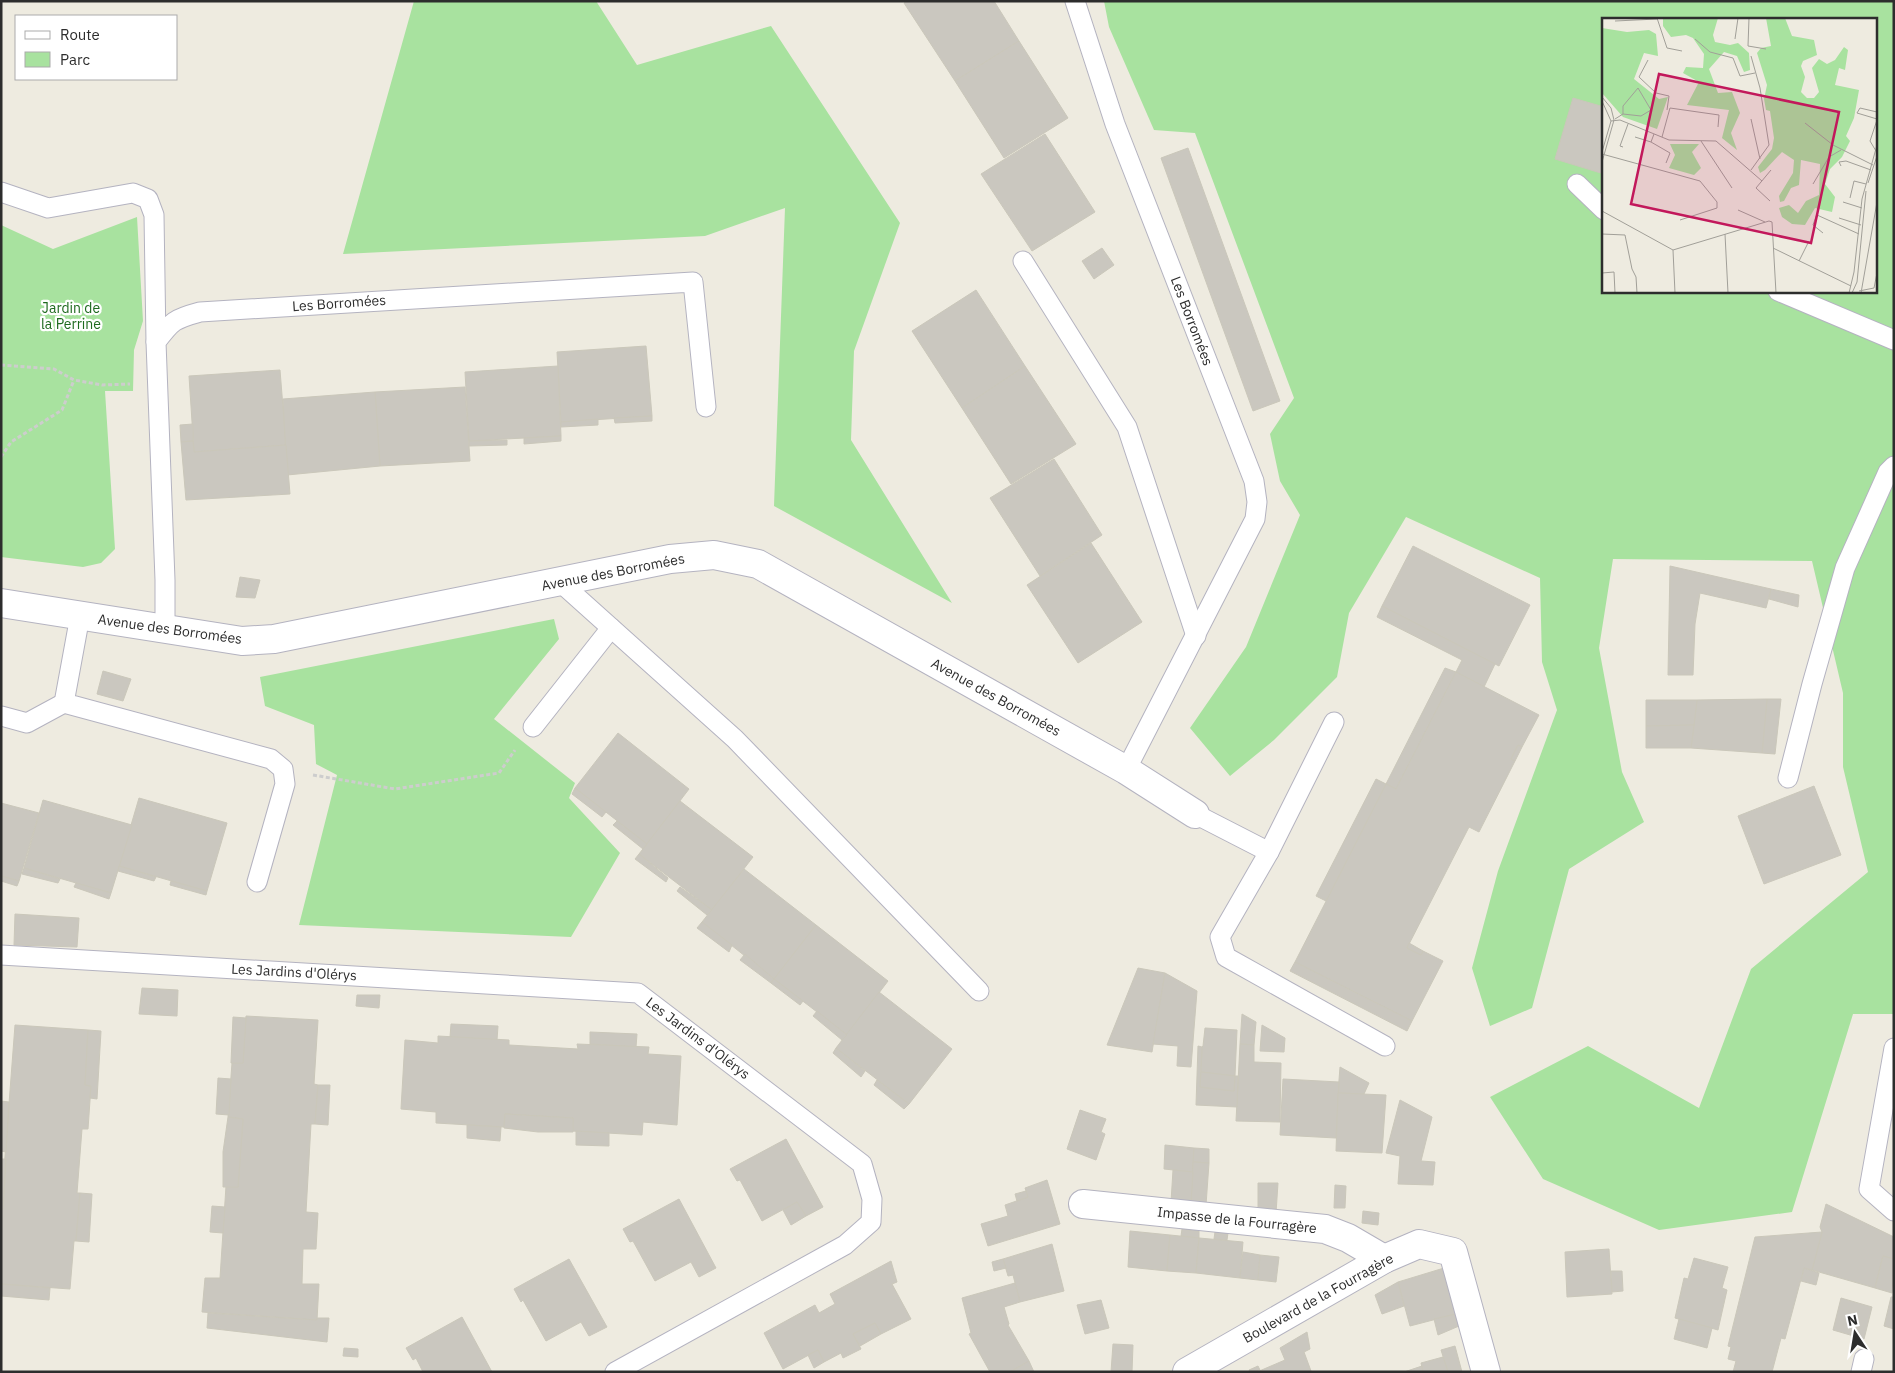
<svg xmlns="http://www.w3.org/2000/svg" width="1895" height="1373" font-family="'IBM Plex Sans',sans-serif">
<rect width="100%" height="100%" fill="#eeebe0"/>
<g fill="#a8e29f" fill-rule="evenodd">
<polygon points="414,1 596,1 637,65 771,26 900,223 854,351 851,440 952,603 774,506 785,208 705,236 343,254"/>
<path d="M1104 1H1894V1014H1853L1792 1212 1659 1230 1543 1179 1490 1097 1588 1046 1699 1108 1751 969 1868 872 1843 767V693L1812 561 1613 559 1599 648 1622 772 1644 822 1569 869 1532 1008 1490 1026 1472 968 1498 871 1557 710 1542 662 1540 578 1406 517 1349 613 1337 677 1274 740 1230 776 1190 728 1246 647 1300 515 1280 481 1270 434 1294 398 1195 133 1154 130 1109 27ZM1604 19H1876V291H1604Z"/>
<polygon points="137,217 143,321 134,350 133,391 105,391 115,549 101,563 83,567 1,557 1,225 53,249"/>
<polygon points="554,619 559,639 494,719 575,783 569,798 620,853 571,937 299,925 337,775 316,764 314,725 265,706 260,677"/>
</g>
<g fill="#cac7bf" stroke="#cac7ba">
<polygon points="907,1 994,1 1019,41 955,81 904,3"/>
<polygon points="1019,41 1068,118 1004,158 955,81"/>
<polygon points="1573,98 1604,107 1604,174 1555,159"/>
<polygon points="1045,134 1095,212 1032,251 981,174"/>
<polygon points="1188,148 1280,401 1253,411 1161,158"/>
<polygon points="1102,248 1114,265 1094,279 1082,261"/>
<polygon points="976,290 1025,366 962,408 912,331"/>
<polygon points="646,346 652,416 561,422 557,352"/>
<polygon points="558,366 561,436 469,441 465,372"/>
<polygon points="1025,366 1076,444 1011,484 962,408"/>
<polygon points="280,370 286,445 194,452 189,376"/>
<polygon points="465,387 470,461 380,466 375,392"/>
<polygon points="375,392 380,466 287,475 283,399"/>
<polygon points="652,416 652,421 615,423 614,418"/>
<polygon points="598,419 598,425 561,427 561,422"/>
<polygon points="193,424 193,441 181,442 180,425"/>
<polygon points="561,436 561,441 524,444 524,438"/>
<polygon points="507,440 507,445 469,446 469,441"/>
<polygon points="193,441 194,452 286,445 290,494 186,500 181,442"/>
<polygon points="1054,459 1102,535 1040,576 990,498"/>
<polygon points="1091,543 1142,622 1078,663 1027,585"/>
<polygon points="1413,546 1530,605 1499,666 1382,606"/>
<polygon points="1670,566 1771,589 1766,608 1700,593 1695,624 1693,675 1668,675"/>
<polygon points="240,577 260,580 255,598 236,597"/>
<polygon points="1771,589 1799,595 1798,607 1769,599"/>
<polygon points="1382,606 1495,664 1484,687 1456,672 1462,660 1377,617"/>
<polygon points="1445,668 1456,672 1396,789 1386,784"/>
<polygon points="103,671 131,679 123,701 97,694"/>
<polygon points="1456,672 1539,715 1522,747 1518,745 1511,759 1515,761 1479,832 1469,827 1407,948 1421,955 1423,951 1443,961 1412,1021 1295,962 1386,784 1396,789"/>
<polygon points="1767,699 1781,699 1775,754 1762,753"/>
<polygon points="1767,699 1762,753 1691,748 1697,700"/>
<polygon points="1646,700 1697,700 1694,725 1646,726"/>
<polygon points="1694,725 1691,748 1646,748 1646,726"/>
<polygon points="618,733 689,789 647,844 575,788"/>
<polygon points="1518,745 1522,747 1515,761 1511,759"/>
<polygon points="1376,779 1386,784 1326,901 1316,896"/>
<polygon points="1814,786 1841,855 1764,884 1738,816"/>
<polygon points="575,788 606,812 602,817 572,794"/>
<polygon points="139,798 227,823 207,891 119,866"/>
<polygon points="43,800 132,825 111,893 24,868"/>
<polygon points="680,801 753,857 712,910 639,854"/>
<polygon points="1,803 39,813 19,881 1,876"/>
<polygon points="617,821 647,844 643,849 613,825"/>
<polygon points="639,854 668,878 666,882 635,859"/>
<polygon points="119,866 156,877 154,881 118,871"/>
<polygon points="24,868 60,879 58,883 22,874"/>
<polygon points="744,869 816,925 774,979 702,922"/>
<polygon points="1,876 19,881 17,886 1,881"/>
<polygon points="171,881 207,891 206,895 170,885"/>
<polygon points="76,883 111,893 109,899 74,887"/>
<polygon points="680,887 712,910 707,915 677,891"/>
<polygon points="15,914 79,918 77,947 14,945"/>
<polygon points="702,922 732,945 729,952 697,928"/>
<polygon points="816,925 888,981 847,1035 774,979"/>
<polygon points="1409,943 1423,951 1421,955 1407,948"/>
<polygon points="745,954 774,979 771,983 740,960"/>
<polygon points="1295,962 1412,1021 1407,1031 1290,971"/>
<polygon points="1138,968 1165,973 1152,1052 1107,1045"/>
<polygon points="1165,973 1197,991 1191,1067 1177,1066 1178,1046 1153,1044"/>
<polygon points="774,979 803,1001 800,1005 771,983"/>
<polygon points="142,988 178,990 177,1016 139,1014"/>
<polygon points="879,992 952,1049 909,1104 836,1048"/>
<polygon points="357,995 380,995 379,1008 356,1006"/>
<polygon points="817,1011 847,1035 842,1040 813,1016"/>
<polygon points="1242,1014 1256,1022 1254,1045 1240,1044"/>
<polygon points="246,1016 318,1020 314,1084 318,1085 315,1124 311,1124 306,1212 318,1213 316,1249 303,1249 302,1284 319,1284 317,1320 202,1312 205,1278 220,1278 226,1186 238,1187 243,1119 228,1117 232,1063 243,1063"/>
<polygon points="233,1017 246,1018 243,1063 231,1063"/>
<polygon points="451,1024 498,1026 497,1040 450,1037"/>
<polygon points="15,1025 88,1030 85,1085 91,1086 88,1129 82,1129 77,1193 80,1193 76,1241 74,1241 70,1289 1,1284 1,1209"/>
<polygon points="1262,1025 1285,1038 1284,1052 1260,1051"/>
<polygon points="1205,1028 1237,1030 1235,1076 1201,1072 1202,1047 1203,1046"/>
<polygon points="88,1030 101,1031 97,1099 90,1098 91,1086 85,1085"/>
<polygon points="590,1032 637,1034 636,1047 590,1044"/>
<polygon points="438,1036 509,1040 509,1045 578,1049 577,1044 649,1047 648,1054 681,1056 677,1125 643,1122 642,1135 572,1131 573,1118 505,1114 504,1127 436,1123 436,1112 401,1109 405,1040 438,1043"/>
<polygon points="1240,1044 1254,1045 1254,1062 1281,1063 1280,1122 1236,1121"/>
<polygon points="1198,1046 1202,1047 1200,1087 1234,1091 1235,1076 1238,1076 1237,1107 1196,1105"/>
<polygon points="836,1048 865,1071 861,1077 833,1053"/>
<polygon points="1340,1067 1369,1083 1364,1094 1338,1093"/>
<polygon points="1201,1072 1235,1076 1234,1091 1200,1087"/>
<polygon points="218,1078 231,1079 229,1115 216,1114"/>
<polygon points="1283,1079 1339,1082 1336,1138 1280,1135"/>
<polygon points="877,1080 909,1104 904,1109 874,1085"/>
<polygon points="318,1085 330,1085 328,1125 315,1124"/>
<polygon points="1338,1093 1386,1095 1382,1153 1336,1151"/>
<polygon points="1400,1100 1432,1117 1421,1161 1435,1162 1433,1185 1398,1184 1400,1156 1386,1153"/>
<polygon points="1,1101 9,1102 6,1152 1,1151"/>
<polygon points="1080,1110 1106,1119 1101,1132 1105,1134 1096,1160 1067,1149"/>
<polygon points="505,1114 573,1118 573,1132 538,1132 504,1128"/>
<polygon points="228,1117 243,1119 238,1187 223,1187 223,1152"/>
<polygon points="467,1125 501,1127 500,1141 467,1138"/>
<polygon points="576,1131 609,1133 609,1146 576,1145"/>
<polygon points="786,1139 823,1207 806,1216 797,1202 762,1221 740,1180 737,1181 730,1169"/>
<polygon points="1165,1145 1194,1148 1193,1172 1164,1169"/>
<polygon points="1194,1148 1209,1149 1209,1163 1193,1162"/>
<polygon points="1,1159 6,1159 3,1209 1,1209"/>
<polygon points="1193,1162 1209,1163 1206,1205 1191,1203"/>
<polygon points="1173,1170 1193,1172 1191,1203 1171,1202"/>
<polygon points="1047,1180 1060,1224 988,1246 981,1224 1008,1216 1005,1205 1028,1197 1025,1188"/>
<polygon points="1258,1183 1278,1183 1276,1213 1258,1210"/>
<polygon points="1335,1185 1346,1186 1345,1208 1334,1208"/>
<polygon points="1026,1191 1028,1197 1017,1201 1015,1194"/>
<polygon points="80,1193 92,1194 89,1242 76,1241"/>
<polygon points="679,1199 716,1268 699,1277 691,1262 655,1281 633,1241 630,1242 623,1229"/>
<polygon points="797,1202 806,1216 791,1225 783,1210"/>
<polygon points="1826,1204 1894,1237 1894,1259 1883,1256 1875,1288 1812,1270 1822,1232 1820,1227"/>
<polygon points="212,1206 225,1207 223,1233 210,1232"/>
<polygon points="1363,1211 1379,1213 1378,1225 1362,1223"/>
<polygon points="1182,1229 1199,1231 1199,1238 1181,1236"/>
<polygon points="1130,1231 1170,1235 1167,1271 1128,1267"/>
<polygon points="1215,1232 1228,1233 1227,1240 1214,1239"/>
<polygon points="1822,1232 1812,1270 1804,1268 1785,1339 1781,1338 1772,1372 1733,1372 1736,1361 1728,1359 1731,1347 1728,1346 1755,1237"/>
<polygon points="1170,1235 1199,1238 1196,1273 1167,1271"/>
<polygon points="1199,1238 1243,1242 1240,1278 1196,1273"/>
<polygon points="1052,1244 1064,1291 1020,1302 1013,1275 1008,1276 1003,1259"/>
<polygon points="1609,1249 1612,1294 1567,1297 1565,1252"/>
<polygon points="1243,1252 1260,1255 1258,1280 1240,1278"/>
<polygon points="1260,1255 1279,1257 1276,1282 1258,1280"/>
<polygon points="1883,1256 1894,1259 1892,1293 1875,1288"/>
<polygon points="1694,1258 1728,1267 1722,1288 1727,1290 1718,1330 1675,1318 1684,1278 1688,1279"/>
<polygon points="569,1259 607,1327 589,1336 581,1322 546,1341 523,1300 521,1302 514,1289"/>
<polygon points="1003,1259 1006,1268 994,1271 992,1262"/>
<polygon points="891,1261 897,1282 892,1284 911,1319 881,1334 875,1323 853,1334 861,1349 843,1358 841,1353 824,1362 818,1350 783,1369 764,1333 815,1305 819,1313 835,1304 830,1294"/>
<polygon points="1444,1268 1456,1314 1410,1326 1398,1282"/>
<polygon points="1804,1268 1819,1273 1816,1285 1801,1281"/>
<polygon points="1611,1271 1622,1271 1623,1291 1612,1292"/>
<polygon points="1398,1282 1404,1306 1382,1314 1375,1295"/>
<polygon points="1015,1283 1020,1302 1004,1307 1009,1324 1008,1325 1029,1361 1010,1372 990,1372 969,1334 971,1333 962,1298"/>
<polygon points="1,1284 50,1288 49,1300 1,1296"/>
<polygon points="1891,1297 1894,1297 1894,1329 1884,1326"/>
<polygon points="1841,1298 1872,1307 1864,1339 1833,1330"/>
<polygon points="1101,1300 1109,1328 1085,1334 1077,1305"/>
<polygon points="208,1313 317,1320 317,1318 329,1318 327,1342 207,1328"/>
<polygon points="1456,1314 1459,1326 1438,1335 1434,1319"/>
<polygon points="462,1317 492,1372 423,1372 416,1358 413,1360 406,1348"/>
<polygon points="1679,1319 1712,1328 1707,1348 1674,1339"/>
<polygon points="875,1323 881,1334 860,1346 853,1334"/>
<polygon points="1307,1332 1310,1349 1304,1352 1311,1371 1257,1372 1285,1360 1280,1348"/>
<polygon points="1113,1344 1133,1345 1132,1372 1111,1372"/>
<polygon points="1455,1346 1462,1372 1448,1372 1441,1350"/>
<polygon points="344,1348 358,1349 358,1357 343,1356"/>
<polygon points="818,1350 824,1362 814,1368 808,1355"/>
<polygon points="1443,1357 1448,1372 1423,1372 1421,1363"/>
<polygon points="1029,1361 1034,1372 1010,1372"/>
<polygon points="1258,1366 1260,1370 1250,1372 1249,1370"/>
<polygon points="1422,1366 1423,1372 1404,1372"/>
</g>
<g fill="none" stroke-linecap="round" stroke-linejoin="round">
<g stroke="#b4b3c0" stroke-width="21">
<g id="service">
<polyline points="1075,1 1115,124 1254,481 1257,502 1255,519 1126,770"/>
<polyline points="1577,184 1604,210"/>
<polyline points="1,192 48,208 133,193 148,199 154,215 156,342"/>
<polyline points="1023,261 1127,427 1196,636"/>
<polyline points="1778,291 1894,340"/>
<polyline points="560,582 735,739 979,991"/>
<polyline points="80,616 64,703 271,759 283,769 285,784 257,882"/>
<path d="M165 628V580L156 342C172 321 174 319 200 312L693 282 706 407"/>
<polyline points="1,716 27,723 64,703"/>
<polyline points="1334,722 1269,852 1220,937 1226,957 1385,1046"/>
<polyline points="533,727 611,628"/>
<polyline points="1788,778 1812,684 1845,568 1888,472 1894,466"/>
<polyline points="1195,814 1269,852"/>
<polyline points="1,955 638,993 862,1164 872,1199 871,1222 845,1245 615,1372"/>
<polyline points="1894,1048 1869,1189 1894,1211"/>
<polyline points="1861,1372 1864,1359"/>
</g>
</g>
<g stroke="#b4b3c0" stroke-width="30">
<g id="minor">
<polyline points="1,603 242,641 274,639 670,559 714,555 758,564 1126,770 1195,814"/>
<polyline points="1083,1204 1325,1229 1348,1238 1384,1259"/>
<polyline points="1187,1372 1384,1259 1419,1244 1453,1252 1486,1372"/>
</g>
</g>
<g stroke="#cdcdcd" stroke-width="3" stroke-dasharray="4 2.5" stroke-linecap="butt">
<polyline points="1,365 54,369 74,380 102,385 130,384"/>
<polyline points="1,457 11,442 62,410 74,380"/>
<polyline points="313,775 395,789 499,773 515,750"/>
</g>
<use href="#service" stroke="#fff" stroke-width="19"/>
<use href="#minor" stroke="#fff" stroke-width="28"/>
</g>
<g text-anchor="middle" stroke-width="4.5" stroke-linejoin="round" paint-order="stroke">
<g font-size="14" fill="#2d2d2d" stroke="#fff">
<text transform="translate(339 303) rotate(-4)" y="5">Les Borromées</text>
<text transform="translate(1192 321) rotate(69)" y="5">Les Borromées</text>
<text transform="translate(613 572) rotate(-11)" y="5">Avenue des Borromées</text>
<text transform="translate(170 629) rotate(8)" y="5">Avenue des Borromées</text>
<text transform="translate(996 697) rotate(29)" y="5">Avenue des Borromées</text>
<text transform="translate(294 972) rotate(3)" y="5">Les Jardins d'Olérys</text>
<text transform="translate(698 1038) rotate(37)" y="5">Les Jardins d'Olérys</text>
<text transform="translate(1237 1220) rotate(6)" y="5">Impasse de la Fourragère</text>
<text transform="translate(1318 1298) rotate(-29)" y="5">Boulevard de la Fourragère</text>
</g>
<g font-size="14" fill="#1e6a1e" stroke="#fff">
<text x="71" y="313">Jardin de<tspan x="71" dy="16">la Perrine</tspan></text>
</g>
</g>
<g transform="translate(1602 18)">
<rect width="275" height="275" fill="#eeebe0"/>
<path d="M61 0H116L111 17 113 24 128 27 136 25 147 35 148 52 142 54 135 38 122 34 107 51 116 75 130 74 138 95 129 115 135 132 120 120 127 92 85 87 97 64 81 55 84 49 101 50 102 36 91 20 84 17 69 19 61 8ZM164 0H183L190 18 212 22 215 37 201 43 199 48 203 59 199 74 205 80H212L217 74 210 50 217 41 225 46 233 42 242 29 246 32 243 52 237 50 233 67 257 72 252 100 244 118 248 123 240 139 228 151 223 166 233 179 230 194 213 190 203 207 190 206 180 199 177 190 187 187 196 195 204 183 217 177 218 146 199 142 197 167 189 170 182 183 178 184 177 178 191 155 192 142 180 134 163 152 158 155 156 149 170 131 172 120 168 93 164 92 162 81 165 67 155 35 159 30 169 28ZM0 10 25 14 47 12 54 16 56 38 42 35 32 61 57 81 66 79 55 111 21 99 0 75ZM68 126H97L90 134 99 150 92 157 67 150 73 137Z" fill="#a8e29f"/>
<path fill="none" stroke="#a19f98" stroke-width="1" d="M55 0 65 30 80 33M147 0 146 28 164 31M13 3 55 1M93 21 108 34 131 40 138 58 153 55M133 21 136 0M46 42 37 59 54 75 67 78 65 92M0 79 9 90 12 102 0 144M0 83 9 103 0 134M275 94 258 90 255 95 275 101M13 101 21 96 39 98 49 92 36 70 21 88V96M149 101 158 141M9 103 18 102 67 122 114 123 160 163M203 105 231 127 271 147M52 116 49 124 68 135 64 145M33 119 49 124M60 119 68 90 117 97 116 109M99 123 130 170M21 129 18 128 26 106M274 133 268 123 275 102M0 136 98 163 115 184V190L78 202M239 148 237 144 244 143 269 152M149 152 167 127 158 70 149 38M266 165 275 138M211 166 227 139 239 132M248 180 252 163 264 166M168 183 154 170 169 152M241 184 260 190M136 192 163 204M0 193 71 232 167 203 170 204 174 275M216 193 211 207 221 215M215 197 257 216M237 200 259 207M0 216 23 217 30 251 34 259 35 275M123 216 126 275M171 230 249 268M71 232 73 275M197 243 207 223M0 255 12 254 13 275M257 273 272 270 275 255M247 275 252 254 260 181 275 127M250 275 255 264 264 173M259 275 275 184"/>
<path fill="#c2185b" fill-opacity="0.15" stroke="#c2185b" stroke-width="2.5" d="M57 56 237 94 209 225 29 186Z"/>
<rect width="275" height="275" fill="none" stroke="#2d2d2d" stroke-width="2.5"/>
</g>
<rect width="1895" height="1373" fill="none" stroke="#2d2d2d" stroke-width="5"/>
<rect x="15" y="15" width="162" height="65" fill="#ffffff" stroke="#ababab"/>
<rect x="25" y="31" width="25" height="8" fill="#ffffff" stroke="#ababab"/>
<text x="60" y="40" font-size="15" fill="#2d2d2d">Route</text>
<rect x="25" y="52" width="25" height="15" fill="#a8e29f" stroke="#ababab"/>
<text x="60" y="65" font-size="15" fill="#2d2d2d">Parc</text>
<g transform="translate(1855 1333) rotate(348)" stroke="#ffffff" stroke-width="4" paint-order="stroke">
<path d="M0-4L9 19L0 12L-9 19Z" fill="#2d2d2d"/>
<text y="-8" font-size="14" font-weight="bold" text-anchor="middle" fill="#2d2d2d">N</text>
</g>
</svg>
